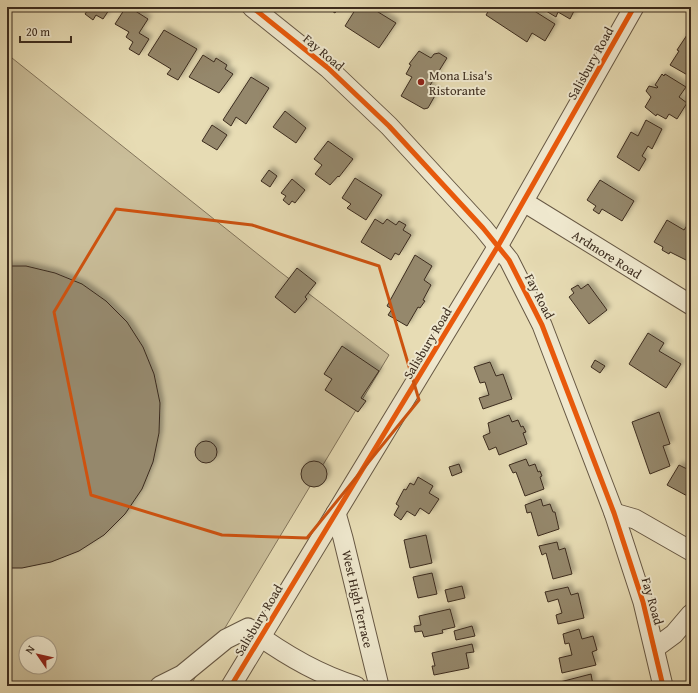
<svg xmlns="http://www.w3.org/2000/svg" width="698" height="693" font-family="'Gentium Book Plus',serif">
<defs>
<filter id="shadow"><feDropShadow dx="3.5" dy="-3.5" stdDeviation="2" flood-color="#0004"/></filter>
</defs>
<rect width="100%" height="100%" fill="#e7dcb4"/>
<filter id="stains"><feTurbulence type="fractalNoise" baseFrequency=".005" numOctaves="4"/><feColorMatrix values="0 0 0 0 .2 0 0 0 0 .09 0 0 0 0 .02 0 0 0 .5 -.17"/></filter>
<radialGradient id="worn" r=".72"><stop offset=".6" stop-color="#630" stop-opacity="0"/><stop offset="1" stop-color="#630" stop-opacity=".3"/></radialGradient>
<path fill="#cabe9a" stroke="#83755c" fill-rule="evenodd" d="M7 54 279 271 389 355 190 686H7ZM26 643H50V667H26Z"/>
<g fill="#95886c" stroke="#3c2c1e" filter="url(#shadow)">
<polygon points="87,7 111,7 103,19 96,15 93,20 85,14 89,8"/>
<polygon points="126,7 129,7 148,19 139,33 149,39 139,55 129,49 133,42 126,37 129,32 115,24"/>
<polygon points="320,7 339,7 335,13 326,7 325,10"/>
<polygon points="357,7 370,7 396,23 379,48 345,26"/>
<polygon points="491,7 528,7 555,24 545,41 532,33 527,42 486,15"/>
<polygon points="548,7 576,7 570,19 558,12 556,17 546,11"/>
<polygon points="691,29 691,77 670,65 679,51 677,50"/>
<polygon points="164,30 197,49 178,80 167,74 171,69 148,55"/>
<polygon points="419,51 431,58 434,54 439,53 447,58 429,87 437,92 428,108 424,109 401,96 412,77 406,74 411,65 409,64"/>
<polygon points="203,55 214,62 216,58 227,65 225,69 233,74 219,93 189,77"/>
<polygon points="662,74 664,76 665,74 686,87 679,97 687,103 677,119 669,114 666,119 657,114 656,116 645,107 651,97 646,91 649,86 657,88 658,87 655,85"/>
<polygon points="251,77 269,88 246,124 236,117 231,126 223,120"/>
<polygon points="285,111 306,128 296,143 273,127"/>
<polygon points="646,120 662,129 652,149 648,146 642,156 646,159 639,171 617,157 631,132 638,136"/>
<polygon points="212,125 227,135 217,150 202,141"/>
<polygon points="328,141 353,159 339,177 338,176 330,185 315,174 322,165 314,159"/>
<polygon points="269,170 277,176 270,187 261,181"/>
<polygon points="355,178 382,195 366,220 347,208 351,204 342,198"/>
<polygon points="292,179 305,190 295,203 292,201 289,205 283,200 286,196 281,193"/>
<polygon points="600,180 634,201 622,221 602,209 599,214 593,210 596,206 587,200"/>
<polygon points="375,219 383,224 387,219 396,225 399,221 406,225 403,230 411,235 399,255 395,253 391,260 361,242"/>
<polygon points="667,220 684,230 688,224 691,226 691,255 688,261 670,252 669,254 662,250 663,247 654,242"/>
<polygon points="415,255 432,266 424,280 431,285 423,300 425,301 420,308 418,307 407,326 388,315 392,309 387,306"/>
<polygon points="7,266 26,266 55,273 82,284 106,301 127,322 143,347 154,374 160,403 159,433 153,462 142,489 125,514 104,535 79,551 51,562 22,568 7,568"/>
<polygon points="297,268 316,283 305,297 307,299 295,313 275,297"/>
<polygon points="588,284 607,310 589,324 569,297 574,293 571,289 578,285 581,289"/>
<polygon points="648,333 664,343 659,351 681,364 666,388 629,364"/>
<polygon points="342,346 379,371 361,398 366,401 358,412 325,390 332,379 324,374"/>
<polygon points="595,360 605,366 600,373 591,367"/>
<polygon points="490,362 496,376 503,374 512,399 483,409 479,398 489,395 485,382 480,383 474,367"/>
<polygon points="659,412 670,444 663,446 670,466 650,474 632,422"/>
<polygon points="509,415 512,422 518,420 521,427 523,426 526,432 523,433 527,444 499,455 496,447 489,450 483,436 490,433 488,423"/>
<circle cx="206" cy="452" r="11"/>
<polygon points="526,459 529,466 535,464 538,472 540,471 542,476 540,477 544,489 525,496 516,472 513,473 509,465"/>
<circle cx="314" cy="474" r="13"/>
<polygon points="459,464 462,472 452,476 449,467"/>
<polygon points="679,465 691,471 691,498 667,485"/>
<polygon points="418,477 433,486 429,493 439,499 429,514 420,508 415,516 407,511 401,520 394,515 399,506 396,504 404,489 406,490 410,483 414,485"/>
<polygon points="541,499 543,506 550,504 553,512 555,512 559,529 538,536 531,512 527,513 525,505"/>
<polygon points="426,535 432,563 410,568 404,540"/>
<polygon points="557,542 559,550 565,548 572,574 553,579 546,553 542,555 539,546"/>
<polygon points="432,573 437,594 418,598 413,577"/>
<polygon points="462,586 465,598 448,602 445,590"/>
<polygon points="568,587 571,595 578,593 584,618 558,624 556,615 562,613 558,599 548,602 545,592"/>
<polygon points="450,609 455,627 442,630 443,633 424,637 422,631 415,632 414,626 421,625 419,616"/>
<polygon points="472,626 475,636 456,640 454,631"/>
<polygon points="579,629 582,639 593,636 597,650 592,652 596,665 562,673 559,658 572,655 569,643 565,644 563,634"/>
<polygon points="472,644 474,652 466,653 469,668 434,675 432,666 435,666 432,653"/>
<polygon points="591,674 593,685 605,682 606,686 561,686 560,682"/>
</g>
<g fill="none" stroke-linecap="round" stroke-linejoin="round">
<g stroke="#675844" stroke-width="21">
<g id="minor">
<polyline points="252,7 328,68 389,126 483,228 509,260 542,325 614,513 643,602 663,686"/>
<polyline points="524,202 691,305"/>
<polyline points="336,513 343,538 379,686"/>
<polyline points="614,513 635,519 691,551"/>
<polyline points="655,648 674,634 691,614"/>
<path d="M160 686 182 675 226 639 248 628C279 651 319 675 356 686"/>
<polyline points="231,686 498,246 634,7"/>
</g>
</g>
<use href="#minor" stroke="#efe8ce" stroke-width="19"/>
<g stroke="#efe8ce" stroke-width="8">
<g id="cycleway">
<polyline points="252,7 328,68 389,126 483,228 509,260 542,325 614,513 643,602 663,686"/>
<polyline points="231,686 498,246 634,7"/>
</g>
</g>
<use href="#cycleway" stroke="#e8590c" stroke-width="5"/>
</g>
<path fill="none" stroke="#ce520f" stroke-width="3" stroke-linejoin="round" d="M116 209 252 225 379 266 419 400 307 538 222 535 91 495 54 312Z"/>
<circle fill="#8f2418" stroke="#efe8ce" stroke-width="1.5" cx="421" cy="82" r="4"/>
<g text-anchor="middle" stroke-width="4" stroke-linejoin="round" paint-order="stroke">
<g font-size="13" fill="#3c2c1e" stroke="#efe8ce">
<text transform="translate(324 52) rotate(40)" y="5">Fay Road</text>
<text transform="translate(590 63) rotate(-61)" y="5">Salisbury Road</text>
<text transform="translate(607 254) rotate(32)" y="5">Ardmore Road</text>
<text transform="translate(540 296) rotate(63)" y="5">Fay Road</text>
<text transform="translate(427 343) rotate(-59)" y="5">Salisbury Road</text>
<text transform="translate(358 599) rotate(77)" y="5">West High Terrace</text>
<text transform="translate(653 601) rotate(74)" y="5">Fay Road</text>
<text transform="translate(258 620) rotate(-59)" y="5">Salisbury Road</text>
</g>
<g font-size="13" fill="#3c2c1e" stroke="#efe8ce" text-anchor="start">
<text x="429" y="80">Mona Lisa's<tspan x="429" dy="15">Ristorante</tspan></text>
</g>
</g>
<rect width="698" height="693" fill="none" stroke="#e7dcb4" stroke-width="24"/>
<rect x="8" y="8" width="682" height="677" fill="none" stroke="#3c2c1e" stroke-width="2"/>
<rect x="12" y="12" width="674" height="669" fill="none" stroke="#3c2c1e"/>
<g transform="translate(38 655) rotate(304)"><circle r="19" fill="#efe8ce" stroke="#a79d88"/>
<path d="M0-3L7 15L0 10L-7 15Z" fill="#8f2418"/>
<text y="-6" font-size="11" font-weight="bold" text-anchor="middle" fill="#3c2c1e">N</text>
</g>
<path d="M20 36v6h51v-6" fill="none" stroke="#3c2c1e" stroke-width="2"/>
<text x="26" y="36" font-size="12" fill="#3c2c1e" stroke="#efe8ce" stroke-width="3" paint-order="stroke">20 m</text>
<rect width="100%" height="100%" filter="url(#stains)"/>
<rect width="100%" height="100%" fill="url(#worn)"/>
</svg>
